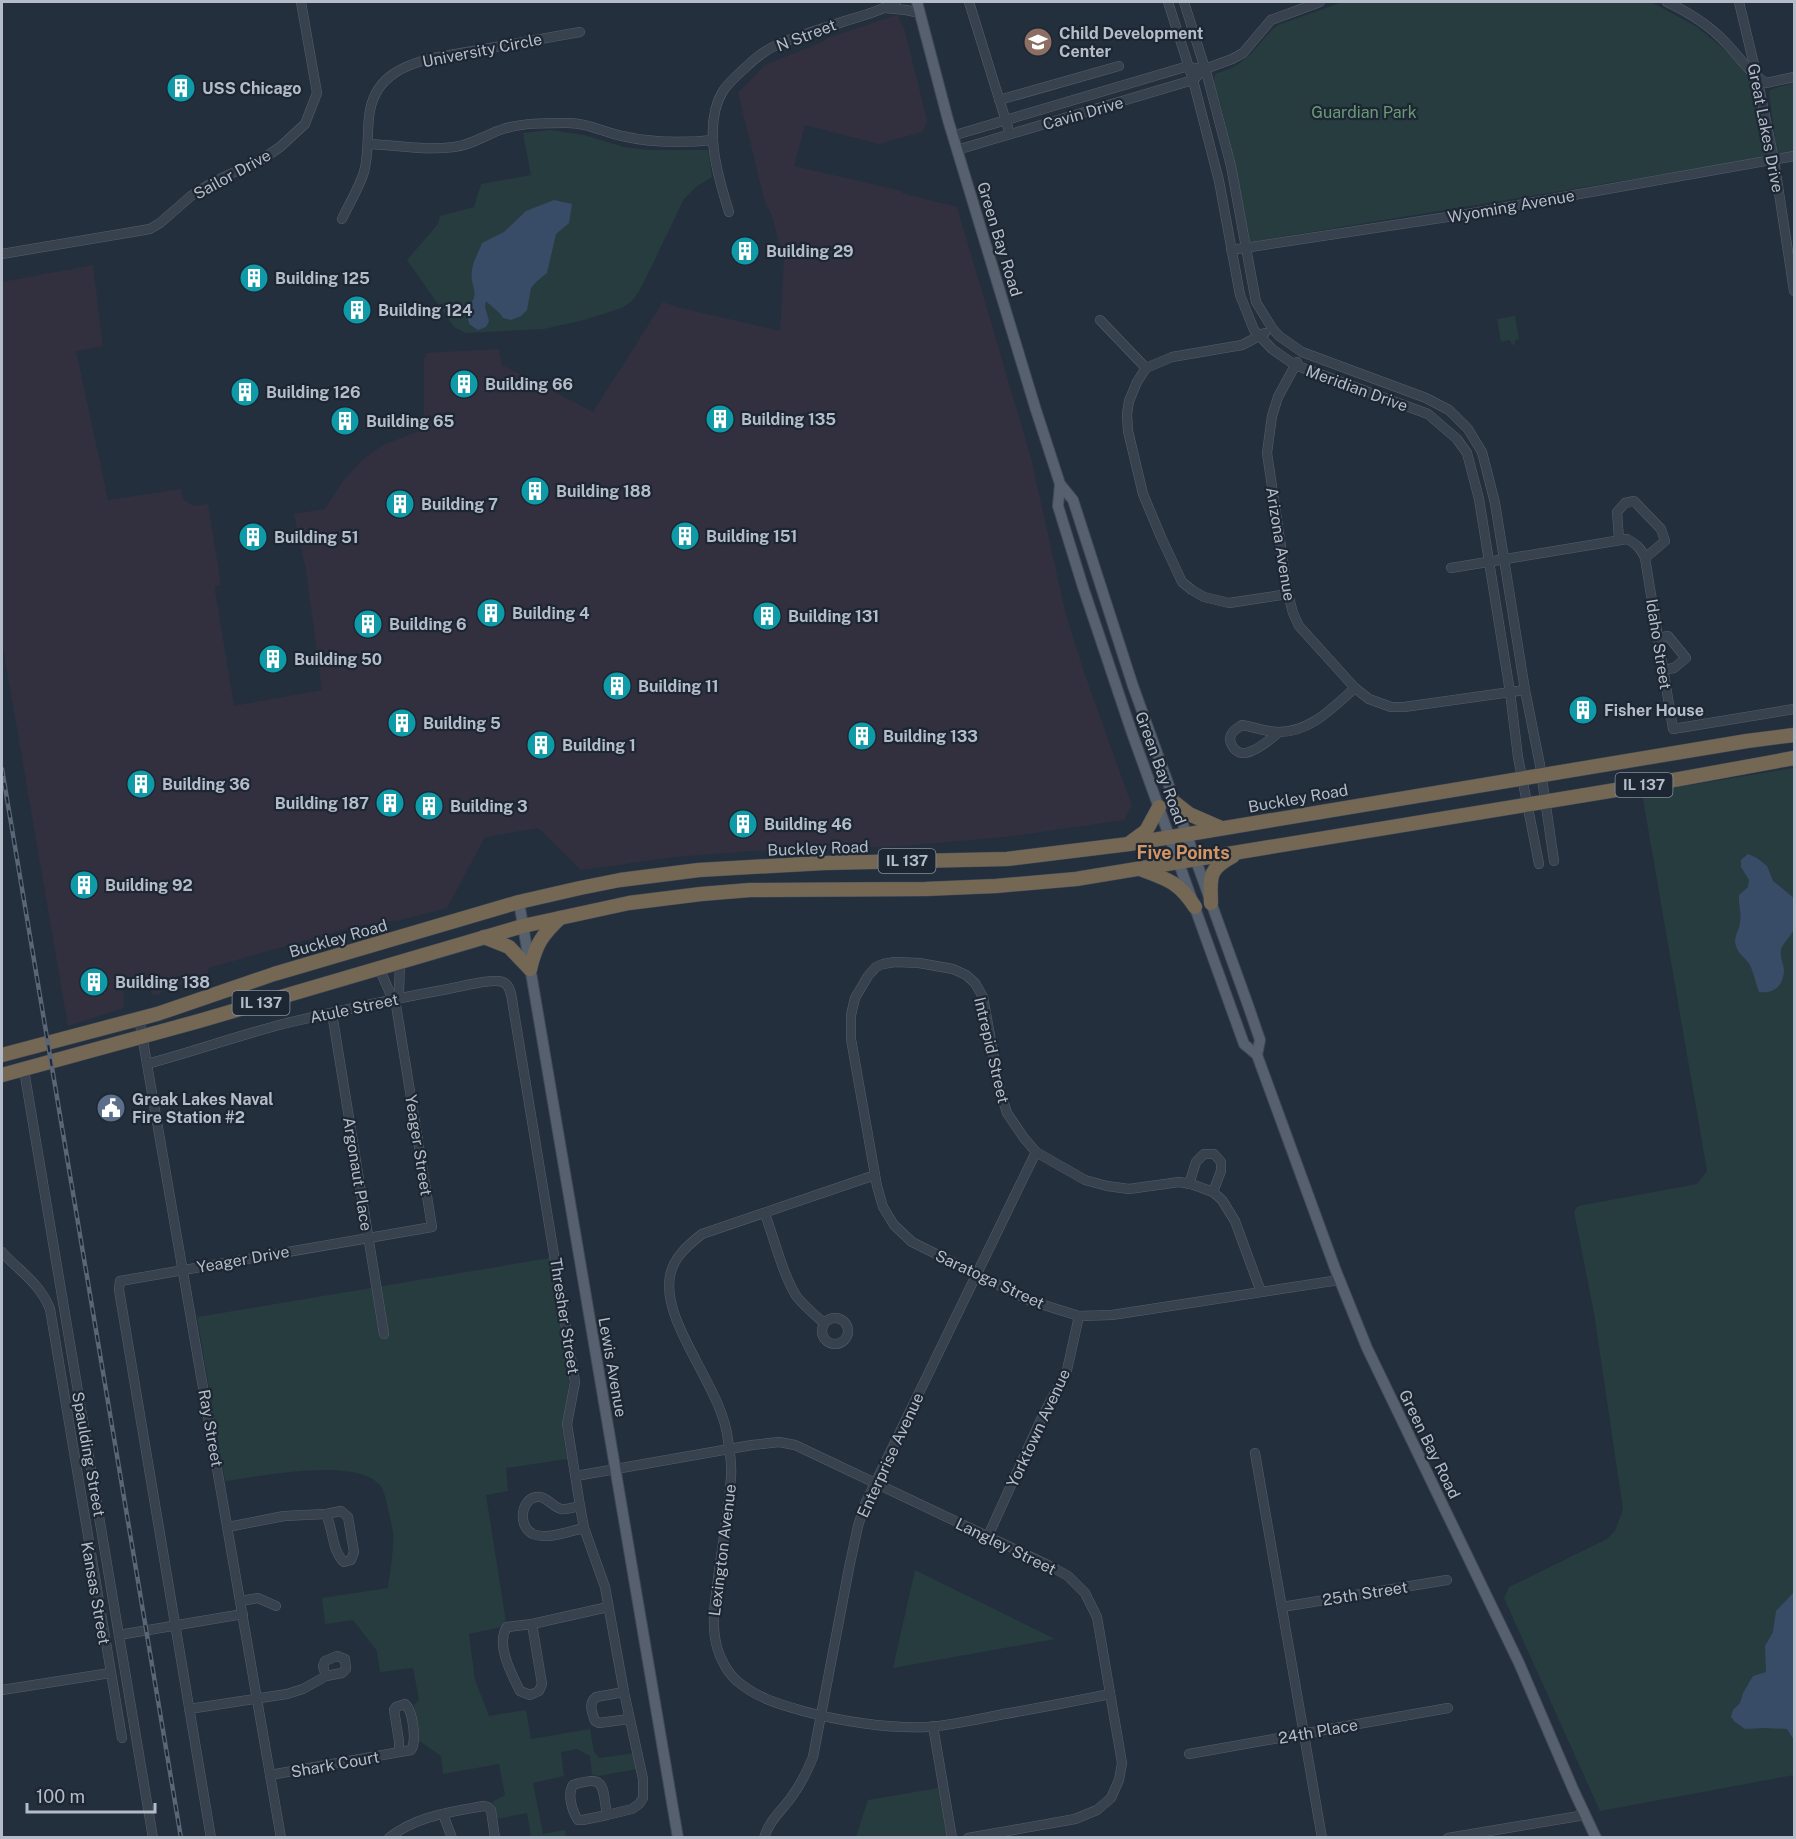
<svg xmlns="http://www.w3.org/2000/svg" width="1796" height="1839" font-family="'Public Sans',sans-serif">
<rect width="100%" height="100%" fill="#242f3e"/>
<polygon fill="#32303f" points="897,15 905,31 927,121 922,132 879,144 805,125 794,166 902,191 902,193 957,207 1031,458 1065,611 1084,672 1132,806 1124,820 1014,836 904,846 750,851 676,857 581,870 538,828 485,837 447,908 400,920 356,926 208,968 208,973 161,992 160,994 152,995 150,985 141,983 123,986 124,1008 68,1026 2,641 2,282 93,265 103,346 76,351 108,500 181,489 183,499 193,506 208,504 221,585 215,586 215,591 234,706 322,690 306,570 294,514 325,509 343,481 363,459 383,445 427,428 424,416 424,358 427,353 499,349 502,365 593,412 663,302 677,307 780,331 784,262 772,216 765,202 738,93 765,65 822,42 828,38"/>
<g fill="#263c3f">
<path d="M1343 2H1651L1697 27 1753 73 1768 152 1766 157 1737 162 1250 242 1222 110 1214 84 1215 74C1223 71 1234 68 1241 62 1256 52 1264 35 1278 25Z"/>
<polygon points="1794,83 1794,153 1783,155 1778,152 1776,148 1769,92 1772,89"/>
<polygon points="550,130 584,135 624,147 650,150 708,150 712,177 696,187 684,199 640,290 632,301 622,308 584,320 544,329 466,333 454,327 407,260 438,224 440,216 474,207 481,184 531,175 523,133"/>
<polygon points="1515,316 1519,339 1515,340 1515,344 1512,345 1510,340 1501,342 1497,319"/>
<polygon points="1794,768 1794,1775 1600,1811 1504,1598 1509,1587 1607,1539 1615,1531 1623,1509 1594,1313 1574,1211 1578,1206 1697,1184 1707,1171 1642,793"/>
<path d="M550 1258 570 1377 562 1428 567 1459 506 1468 508 1491 486 1495 506 1622 501 1627 469 1634 475 1680 489 1716 526 1710 531 1739 590 1729 594 1752 600 1758 634 1753 637 1769 598 1776 592 1775 590 1756 577 1749 561 1752 564 1776 533 1783 543 1834 565 1830 566 1837H531L527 1813 497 1819 495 1806 492 1802 505 1795 499 1764 443 1774 441 1756 418 1740 414 1705 419 1700 413 1668 380 1672 377 1651 353 1620 325 1624 322 1598 388 1588C390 1570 394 1551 393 1533 392 1525 390 1518 388 1510 387 1503 385 1495 382 1488 361 1455 259 1477 225 1481L197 1317Z"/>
<polygon points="915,1570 1055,1639 893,1668"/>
<polygon points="938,1788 947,1837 856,1837 868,1800"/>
</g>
<g fill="#394c67">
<path d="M554 200 572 204 569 223 556 234 547 273 536 282 531 288 527 310 521 316 511 320 503 318C499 311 492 307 486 301L485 307 489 321 486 327 478 330 469 324 466 310C483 291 469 289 472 270 473 261 479 252 482 243L504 232 526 211Z"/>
<path d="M1748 854 1757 858 1767 866 1773 881 1794 898C1795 908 1796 922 1793 931 1790 937 1785 941 1782 947 1778 955 1784 963 1784 971 1783 986 1774 994 1759 992 1756 984 1753 971 1750 965 1746 958 1738 954 1736 946 1733 938 1739 931 1740 923 1742 913 1738 904 1739 895L1748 887 1749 880 1741 867V860Z"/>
<polygon points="1794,1592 1794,1740 1787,1729 1764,1728 1745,1729 1735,1722 1731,1717 1733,1710 1740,1703 1743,1693 1753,1676 1766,1672 1765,1646 1773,1632 1776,1611"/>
</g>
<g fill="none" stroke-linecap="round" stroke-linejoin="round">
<g stroke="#565f6c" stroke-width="10">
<g id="minor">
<polyline points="969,2 1010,134"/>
<polyline points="1168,2 1193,80 1219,181 1240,295 1254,330 1272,349 1295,365 1428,414 1457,439 1467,453 1479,499 1510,692 1518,757 1539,864"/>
<polyline points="1184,2 1207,75 1231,166 1256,302 1272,328 1279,336 1302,352 1426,398 1449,410 1468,429 1482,452 1495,503 1525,690 1540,765 1554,861"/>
<path d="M1667 2C1688 12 1709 25 1725 42 1739 56 1749 73 1766 83L1794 77"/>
<polyline points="1739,2 1757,77 1774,160 1794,291"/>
<polyline points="885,8 906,10 920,13"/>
<polyline points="999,100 1119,66"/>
<polyline points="952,136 1185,67 1205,69"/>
<path d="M368 144C396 145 425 151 454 147 473 145 488 133 506 128 525 123 545 123 565 123 585 122 603 132 622 136 652 143 683 143 713 140"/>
<polyline points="957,150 1193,80 1205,69 1232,59 1243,53 1271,20 1320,2"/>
<path d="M729 212C718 177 702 125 723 91 729 82 737 75 745 68 755 58 767 49 779 44 797 36 817 30 836 24 856 17 878 13 896 2"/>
<path d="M342 219C349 204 359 188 364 172 369 154 367 135 369 117 373 79 400 66 433 58L580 32"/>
<polyline points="1231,250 1467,214 1794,156"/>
<polyline points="2,254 150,229 160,223 191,196 213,182 261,160 280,147 305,124 317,93 301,2"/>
<polyline points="1100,320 1146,368"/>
<polyline points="1265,333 1242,345 1172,357 1146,368 1137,382 1129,401 1127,414 1128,431 1143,494 1161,537 1182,582 1192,590 1204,597 1229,603 1288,594"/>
<polyline points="1297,362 1278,397 1272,416 1267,453 1288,594 1293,613 1299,626 1355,688 1369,699 1391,707 1404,707 1525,690"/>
<polyline points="1619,539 1617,512 1625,503 1634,501 1661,529 1665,541 1645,558"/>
<path d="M1451 568 1627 539C1636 544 1641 548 1645 558L1673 729 1794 709"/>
<polyline points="1658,638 1668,636 1686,658 1674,668 1663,670"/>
<path d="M1279 732C1271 739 1253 754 1242 753 1234 752 1228 742 1231 735 1233 730 1238 728 1242 725 1254 727 1268 732 1279 732 1311 732 1333 707 1355 688"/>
<polyline points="379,968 390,993 395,999"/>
<polyline points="332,1013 384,1334"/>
<polyline points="139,1018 281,1838"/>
<path d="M147 1064C192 1052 237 1036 283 1024 338 1011 393 999 448 989 460 987 492 978 503 982 511 985 512 999 513 1006L575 1382 567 1424 580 1506 584 1528 605 1587 624 1692 643 1779V1798L639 1804 632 1809 607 1815C602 1787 607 1774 573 1785 567 1794 572 1811 578 1820H583L607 1815"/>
<polyline points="24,1070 153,1838"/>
<path d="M875 1175 702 1234C688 1245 673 1258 670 1276 661 1324 723 1388 728 1440 730 1452 732 1465 731 1476 729 1511 722 1545 718 1579 715 1602 711 1625 717 1647 720 1659 728 1673 737 1681 757 1698 779 1704 803 1711 839 1721 890 1729 928 1727 953 1725 978 1719 1004 1714 1039 1708 1075 1701 1110 1694"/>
<polyline points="1189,1184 1196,1162 1204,1154 1214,1154 1221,1162 1221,1171 1213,1192"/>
<path d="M765 1214C774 1238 783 1276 797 1297 805 1307 815 1315 824 1323"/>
<path d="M2 1252C20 1272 39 1282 50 1309L122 1738"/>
<polyline points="1261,1292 1235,1221 1222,1200 1213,1192 1191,1184 1179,1182 1129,1189 1107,1186 1085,1180 1036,1152 1024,1138 1007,1113 1000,1091 983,997 975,983 966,975 953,969 919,963 895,962 883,964 876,967 868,976 855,998 851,1015 851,1039 877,1186 883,1207 894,1225 912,1242 1031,1301 1079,1316 1112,1315 1339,1280"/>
<circle cx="835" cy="1331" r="13"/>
<polyline points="1255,1453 1322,1838"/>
<polyline points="576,1476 752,1445 779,1442 795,1445 1050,1566 1068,1576 1085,1593 1097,1617 1122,1763 1119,1780 1111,1798 1097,1810 1075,1819 968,1838"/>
<path d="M580 1506C574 1507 566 1510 561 1509 553 1507 545 1495 536 1497 520 1500 518 1527 533 1534 547 1540 570 1531 584 1528"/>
<path d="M341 1511 348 1517 354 1552 351 1560 344 1562C332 1551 333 1529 326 1514Z"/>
<polyline points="228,1527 284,1516 326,1514"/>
<polyline points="988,1536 1043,1415 1067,1370 1079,1316"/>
<polyline points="240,1601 258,1598 276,1606"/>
<polyline points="1282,1607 1447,1580"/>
<path d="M532 1624 542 1684 539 1691 530 1695 520 1691C512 1675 495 1644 507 1627Z"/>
<polyline points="532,1624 608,1607"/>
<polyline points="119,1635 243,1614"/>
<polyline points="2,1690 110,1673"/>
<path d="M624 1692 596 1697C588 1703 592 1713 595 1721L599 1723 629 1719"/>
<polyline points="189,1709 287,1694 303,1689 326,1676 342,1673 346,1669 345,1659 337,1656 325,1661 323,1666 326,1676"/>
<polyline points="933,1726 952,1838"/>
<polyline points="1189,1754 1448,1708"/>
<path d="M270 1775 411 1750C417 1743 413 1710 405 1704L396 1707 394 1710 399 1741V1752"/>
<polyline points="443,1814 452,1838"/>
<polyline points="211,1838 119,1290 120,1281 432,1227 395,999 399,993 400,962"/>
<path d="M389 1838C416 1816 451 1812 484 1806L488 1807 491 1810 495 1838"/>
<path d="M764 1838C769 1821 780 1812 790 1799 800 1786 807 1772 813 1757L849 1568 858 1526 865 1504 1036 1152"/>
<polyline points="1448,1838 1585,1815"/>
</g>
</g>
<g stroke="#414a57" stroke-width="12">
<g id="major">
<polyline points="917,2 948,120 1035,407 1060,484 1073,500 1133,686 1248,1005 1260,1040 1257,1055"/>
<polyline points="1060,484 1058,506 1083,587 1132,733 1244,1044 1257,1055 1336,1271 1367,1348 1519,1663 1573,1789 1596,1838"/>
<polyline points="519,902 678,1838"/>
</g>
</g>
<g stroke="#434c59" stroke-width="15">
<g id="highway">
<polyline points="1175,803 1189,814 1221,828"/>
<polyline points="1131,842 1146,831 1159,807"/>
<path d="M1140 869C1167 879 1179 882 1195 907"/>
<path d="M1211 903C1210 877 1208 869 1233 856"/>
<polyline points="484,937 509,947 530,969"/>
<path d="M530 969C536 944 542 935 560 918"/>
<polyline points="2,1055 157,1014 274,974 519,902 580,888 620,880 699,870 824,863 1007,859 1129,844 1747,741 1794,735"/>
<polyline points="2,1075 199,1021 523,926 629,903 701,894 750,890 925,889 996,886 1076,879 1652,784 1794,758"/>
</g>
</g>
<use href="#minor" stroke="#38414e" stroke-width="9"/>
<use href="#major" stroke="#56606e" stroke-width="10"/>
<use href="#highway" stroke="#746855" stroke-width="14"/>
<g stroke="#5a6575" stroke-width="4.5">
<polyline id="rail" points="2,769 181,1838"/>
</g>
<use href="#rail" stroke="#1d2633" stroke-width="2" stroke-dasharray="7" stroke-linecap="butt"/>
</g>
<defs>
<g id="school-disc" transform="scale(1.5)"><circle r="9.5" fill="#8d6e63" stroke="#1d2633"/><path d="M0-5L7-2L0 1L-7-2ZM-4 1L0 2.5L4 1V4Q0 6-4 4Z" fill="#fff"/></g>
<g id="building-disc" transform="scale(1.5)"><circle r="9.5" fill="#0f9aa8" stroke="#1d2633"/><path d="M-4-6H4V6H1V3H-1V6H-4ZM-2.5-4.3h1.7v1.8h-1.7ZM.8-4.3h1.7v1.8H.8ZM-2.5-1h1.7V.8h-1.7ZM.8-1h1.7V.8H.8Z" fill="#fff"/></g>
<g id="civic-disc" transform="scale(1.5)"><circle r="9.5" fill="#5c6f8a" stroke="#1d2633"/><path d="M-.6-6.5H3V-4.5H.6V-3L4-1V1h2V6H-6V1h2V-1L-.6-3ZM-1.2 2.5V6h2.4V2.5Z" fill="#fff"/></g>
</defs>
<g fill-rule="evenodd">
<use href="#school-disc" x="1038" y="42"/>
<use href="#building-disc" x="181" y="88"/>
<use href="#building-disc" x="745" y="251"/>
<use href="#building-disc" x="254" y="278"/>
<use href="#building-disc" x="357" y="310"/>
<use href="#building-disc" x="464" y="384"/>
<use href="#building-disc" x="245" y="392"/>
<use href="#building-disc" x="720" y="419"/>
<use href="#building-disc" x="345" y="421"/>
<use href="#building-disc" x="535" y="491"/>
<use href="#building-disc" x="400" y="504"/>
<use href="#building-disc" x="685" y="536"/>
<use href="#building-disc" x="253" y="537"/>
<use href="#building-disc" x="491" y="613"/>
<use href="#building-disc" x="767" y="616"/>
<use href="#building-disc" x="368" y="624"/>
<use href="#building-disc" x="273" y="659"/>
<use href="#building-disc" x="617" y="686"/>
<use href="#building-disc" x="1583" y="710"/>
<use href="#building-disc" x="402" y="723"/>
<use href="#building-disc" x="862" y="736"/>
<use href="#building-disc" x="541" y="745"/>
<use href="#building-disc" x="141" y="784"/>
<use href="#building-disc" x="390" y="803"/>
<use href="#building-disc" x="429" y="806"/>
<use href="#building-disc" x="743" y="824"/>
<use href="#building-disc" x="84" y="885"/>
<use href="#building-disc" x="94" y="982"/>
<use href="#civic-disc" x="111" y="1108"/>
</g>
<g text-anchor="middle" stroke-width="4.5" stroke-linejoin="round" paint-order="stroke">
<g fill="#1d2633" stroke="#878f9c" stroke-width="1.5">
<rect x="1615.5" y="773" width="57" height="24" rx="4.5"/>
<rect x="878.5" y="849" width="57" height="24" rx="4.5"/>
<rect x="232.5" y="991" width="57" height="24" rx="4.5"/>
</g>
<g font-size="15" font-weight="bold" fill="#b4bcc9">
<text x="1644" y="790">IL 137</text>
<text x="907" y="866">IL 137</text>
<text x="261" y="1008">IL 137</text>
</g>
<g font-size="16" font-weight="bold" fill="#b4bcc9" stroke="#1d2633" text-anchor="start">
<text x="1059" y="39">Child Development<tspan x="1059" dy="18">Center</tspan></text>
<text x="202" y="94">USS Chicago</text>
<text x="766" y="257">Building 29</text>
<text x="275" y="284">Building 125</text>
<text x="378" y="316">Building 124</text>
<text x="485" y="390">Building 66</text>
<text x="266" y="398">Building 126</text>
<text x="741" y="425">Building 135</text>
<text x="366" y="427">Building 65</text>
<text x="556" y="497">Building 188</text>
<text x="421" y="510">Building 7</text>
<text x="706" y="542">Building 151</text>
<text x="274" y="543">Building 51</text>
<text x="512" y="619">Building 4</text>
<text x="788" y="622">Building 131</text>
<text x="389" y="630">Building 6</text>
<text x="294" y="665">Building 50</text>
<text x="638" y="692">Building 11</text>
<text x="1604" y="716">Fisher House</text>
<text x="423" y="729">Building 5</text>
<text x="883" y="742">Building 133</text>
<text x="562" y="751">Building 1</text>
<text x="162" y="790">Building 36</text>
<text x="369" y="809" text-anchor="end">Building 187</text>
<text x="450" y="812">Building 3</text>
<text x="764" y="830">Building 46</text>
<text x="105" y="891">Building 92</text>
<text x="115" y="988">Building 138</text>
<text x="132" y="1105">Greak Lakes Naval<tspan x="132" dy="18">Fire Station #2</tspan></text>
</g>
<g font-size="16" fill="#b4bcc9" stroke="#1d2633">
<text transform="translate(806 35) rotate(-21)" y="6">N Street</text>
<text transform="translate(482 50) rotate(-11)" y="6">University Circle</text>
<text transform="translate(1083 113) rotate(-16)" y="6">Cavin Drive</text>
<text transform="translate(1766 128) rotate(79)" y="6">Great Lakes Drive</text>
<text transform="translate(232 174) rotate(-29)" y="6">Sailor Drive</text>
<text transform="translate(1511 206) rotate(-10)" y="6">Wyoming Avenue</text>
<text transform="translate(1000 239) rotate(73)" y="6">Green Bay Road</text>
<text transform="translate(1357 388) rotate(20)" y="6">Meridian Drive</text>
<text transform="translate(1281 544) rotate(81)" y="6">Arizona Avenue</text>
<text transform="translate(1659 644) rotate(81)" y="6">Idaho Street</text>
<text transform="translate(1161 768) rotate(70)" y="6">Green Bay Road</text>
<text transform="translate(1298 798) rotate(-10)" y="6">Buckley Road</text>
<text transform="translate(818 848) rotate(-2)" y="6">Buckley Road</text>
<text transform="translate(338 938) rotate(-16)" y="6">Buckley Road</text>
<text transform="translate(354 1008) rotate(-12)" y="6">Atule Street</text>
<text transform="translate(992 1050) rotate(77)" y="6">Intrepid Street</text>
<text transform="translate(419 1145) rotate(81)" y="6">Yeager Street</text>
<text transform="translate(358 1174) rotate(81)" y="6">Argonaut Place</text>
<text transform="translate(243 1259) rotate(-10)" y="6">Yeager Drive</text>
<text transform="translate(990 1279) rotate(25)" y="6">Saratoga Street</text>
<text transform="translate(565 1316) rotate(81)" y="6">Thresher Street</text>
<text transform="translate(613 1367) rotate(80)" y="6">Lewis Avenue</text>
<text transform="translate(211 1428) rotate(80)" y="6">Ray Street</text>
<text transform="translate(1038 1428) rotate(-65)" y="6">Yorktown Avenue</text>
<text transform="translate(1430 1444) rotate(64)" y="6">Green Bay Road</text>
<text transform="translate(89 1454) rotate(80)" y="6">Spaulding Street</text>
<text transform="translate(890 1455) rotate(-65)" y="6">Enterprise Avenue</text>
<text transform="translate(1006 1546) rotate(26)" y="6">Langley Street</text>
<text transform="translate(722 1550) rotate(-83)" y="6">Lexington Avenue</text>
<text transform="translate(96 1593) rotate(80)" y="6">Kansas Street</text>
<text transform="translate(1365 1593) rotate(-9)" y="6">25th Street</text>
<text transform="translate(1318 1731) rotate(-10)" y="6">24th Place</text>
<text transform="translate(335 1764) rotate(-10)" y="6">Shark Court</text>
</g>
<g font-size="16" fill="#6b9a76" stroke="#1d2633">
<text x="1364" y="118">Guardian Park</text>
</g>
<g font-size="18" font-weight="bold" fill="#d59563" stroke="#1d2633">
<text x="1183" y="859">Five Points</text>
</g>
</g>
<rect width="1796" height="1839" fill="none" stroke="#b4bcc9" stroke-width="6"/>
<path d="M27 1803v9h128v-9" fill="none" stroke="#b4bcc9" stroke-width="3"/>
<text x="36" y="1803" font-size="18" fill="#b4bcc9" stroke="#1d2633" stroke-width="4.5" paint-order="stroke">100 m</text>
</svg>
